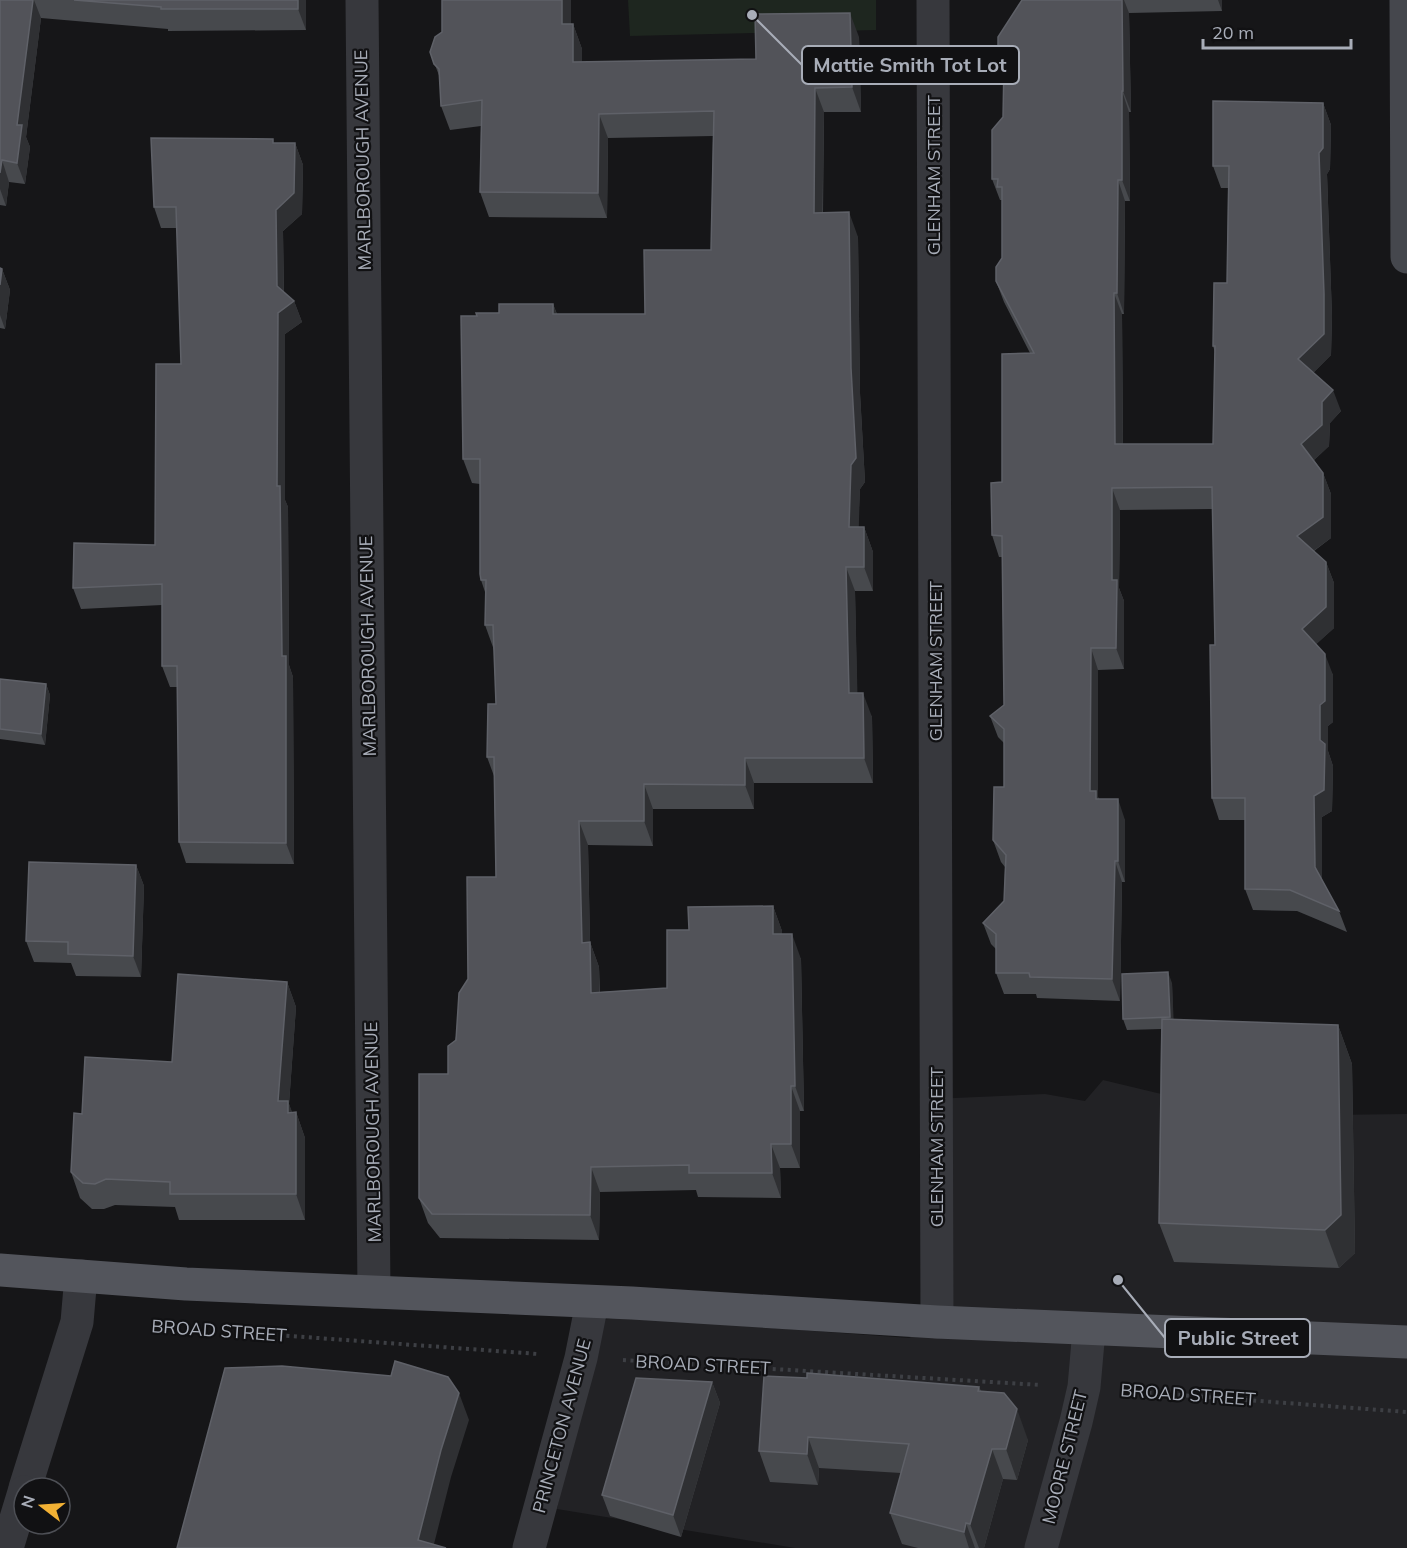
<svg xmlns="http://www.w3.org/2000/svg" width="1407" height="1548" font-family="Mulish,sans-serif">
<rect width="100%" height="100%" fill="#161618"/>
<polygon fill="#222225" points="1103,1080 1253,1116 1407,1114 1407,1548 795,1548 557,1509 594,1321 623,1317 909,1338 927,1329 932,1099 1045,1094 1085,1101"/>
<polygon fill="#1e261f" points="628,0 876,0 876,30 630,36"/>
<g fill="none" stroke-linecap="round" stroke-linejoin="round">
<g stroke="#3d3f44" stroke-width="4" stroke-dasharray="3 4.5" stroke-linecap="butt">
<polyline points="249,1333 538,1354"/>
<polyline points="623,1360 1041,1385"/>
<polyline points="1126,1391 1407,1412"/>
</g>
<g stroke="#37383d" stroke-width="33">
<polyline points="362,0 374,1292"/>
<polyline points="933,0 937,1322"/>
<polyline points="25,1488 77,1322 81,1276"/>
<polyline points="7,1548 24,1492"/>
<polyline points="529,1548 581,1358 592,1303"/>
<polyline points="1041,1548 1076,1422 1084,1387 1089,1330"/>
</g>
<polyline stroke="#45474d" stroke-width="33" points="1406,0 1407,257"/>
<polyline stroke="#53555c" stroke-width="33" points="0,1270 186,1284 632,1303 937,1322 1407,1342"/>
</g>
<g fill="#47494d">
<polygon points="0,0 306,0 306,30 168,31 168,29 41,18 26,137 30,147 25,184 9,182 6,206 0,205"/>
<polygon points="1022,0 1222,0 1222,11 1129,13 1131,112 1129,112 1130,201 1125,201 1124,314 1122,314 1123,444 1213,444 1215,352 1213,346 1227,283 1228,188 1221,188 1213,166 1323,103 1331,125 1330,169 1327,174 1332,316 1331,355 1313,373 1341,411 1330,423 1329,446 1314,460 1323,473 1331,494 1331,538 1314,551 1326,562 1334,583 1334,628 1316,644 1333,675 1333,722 1328,726 1328,751 1333,766 1332,811 1322,817 1322,881 1339,911 1347,932 1297,911 1253,910 1245,889 1245,820 1219,820 1212,798 1215,645 1213,509 1120,510 1119,588 1124,601 1124,669 1098,670 1098,797 1099,799 1125,820 1125,882 1122,882 1120,1001 1037,998 1036,994 1004,994 996,973 996,949 991,944 983,923 1004,901 1005,867 1001,862 993,840 1004,787 1004,743 998,737 990,716 1004,705 1002,557 999,557 992,535 1002,482 1030,353 1004,302 996,281 1002,258 1002,200 1000,200 992,179 1003,117 1004,70 998,54"/>
<polygon points="573,24 582,49 582,62 756,59 859,37 861,112 824,112 823,213 858,237 860,393 865,482 860,489 858,527 864,527 873,552 873,591 855,591 857,693 872,717 873,783 754,783 754,809 653,809 653,846 588,845 590,942 599,967 600,992 667,988 689,930 773,906 782,931 782,934 801,959 804,1111 800,1111 800,1168 780,1168 781,1198 698,1197 696,1190 600,1192 599,1240 440,1238 428,1223 419,1198 448,1074 468,979 496,877 494,776 487,757 496,704 494,650 485,625 486,595 481,580 480,484 472,483 463,459 477,316 553,304 557,314 645,314 711,250 713,136 608,138 607,218 489,217 480,192 481,126 450,130 441,106 440,78 430,52 442,32"/>
<polygon points="275,143 295,143 303,165 302,214 283,231 284,293 294,301 302,322 285,334 285,500 288,507 289,665 293,677 294,864 186,863 179,842 177,687 170,687 162,666 162,605 81,609 73,588 155,545 181,364 177,228 161,228 154,207"/>
<polygon points="0,268 2,269 10,290 5,329 0,328"/>
<polygon points="0,679 46,684 50,695 45,745 0,739"/>
<polygon points="136,865 144,886 141,977 76,976 71,963 34,962 26,941"/>
<polygon points="287,982 296,1007 289,1104 292,1113 296,1112 305,1138 305,1220 179,1220 175,1207 115,1205 104,1209 92,1209 80,1198 71,1172 82,1114 172,1062"/>
<polygon points="1172,983 1173,1020 1338,1025 1352,1064 1355,1253 1339,1268 1174,1262 1159,1223 1161,1029 1127,1030 1123,1019"/>
<polygon points="807,1378 979,1387 981,1391 1028,1440 1017,1480 1003,1479 984,1548 918,1548 902,1544 890,1513 901,1473 819,1468 818,1485 770,1482 759,1451"/>
<polygon points="712,1382 720,1403 681,1537 610,1516 602,1495"/>
</g>
<g fill="#2f3033">
<polygon points="33,0 34,0 41,18 26,137 30,147 25,184 17,163 17,125"/>
<polygon points="298,0 306,0 306,30 298,9"/>
<polygon points="562,0 571,0 571,49 562,24"/>
<polygon points="1122,0 1124,0 1129,13 1131,112 1123,91"/>
<polygon points="1218,0 1222,0 1222,11"/>
<polygon points="850,13 859,37 861,112 852,87"/>
<polygon points="573,24 582,49 582,86 573,62"/>
<polygon points="815,88 824,112 822,237 814,213"/>
<polygon points="1122,91 1129,112 1130,201 1122,180"/>
<polygon points="1323,103 1331,125 1330,169 1327,174 1332,316 1331,355 1305,381 1298,359"/>
<polygon points="599,114 608,138 607,218 598,193"/>
<polygon points="295,143 303,165 302,214 283,231 284,308 277,286 276,210"/>
<polygon points="2,160 9,182 6,206 0,189 0,173"/>
<polygon points="1118,180 1125,201 1124,314 1117,293"/>
<polygon points="849,212 858,237 860,393 865,482 860,489 858,551 849,527 851,368"/>
<polygon points="2,269 10,290 5,329 0,315 0,285"/>
<polygon points="1114,293 1122,314 1123,466 1115,444"/>
<polygon points="294,301 302,322 285,334 285,500 288,507 289,665 293,677 294,864 286,843 277,486 278,313"/>
<polygon points="553,304 562,328 553,314"/>
<polygon points="1333,390 1341,411 1330,423 1329,446 1309,465 1301,444 1322,402"/>
<polygon points="1323,473 1331,494 1331,538 1305,557 1297,536"/>
<polygon points="1112,488 1120,510 1119,588 1124,601 1124,669 1116,648 1112,580"/>
<polygon points="864,527 873,552 873,591 864,567"/>
<polygon points="1326,562 1334,583 1334,628 1310,650 1302,629"/>
<polygon points="846,567 855,591 858,717 849,693"/>
<polygon points="1091,648 1098,670 1098,797 1104,813 1090,791"/>
<polygon points="1325,654 1333,675 1333,722 1328,726 1328,751 1333,766 1332,811 1322,817 1322,888 1315,867 1314,796 1320,740 1320,705"/>
<polygon points="46,684 50,695 45,745 41,734"/>
<polygon points="863,693 872,717 873,783 864,758"/>
<polygon points="745,758 754,783 754,809 745,785"/>
<polygon points="644,784 653,809 653,846 644,821"/>
<polygon points="1118,799 1125,820 1125,882 1118,861"/>
<polygon points="579,821 588,845 590,942 599,967 600,1017 591,993 582,943"/>
<polygon points="1115,861 1122,882 1120,1001 1112,979"/>
<polygon points="136,865 144,886 141,977 133,956"/>
<polygon points="773,906 782,931 782,959 773,934"/>
<polygon points="792,934 801,959 804,1111 795,1086"/>
<polygon points="1168,972 1172,983 1174,1028 1170,1017"/>
<polygon points="287,982 296,1007 289,1104 296,1122 296,1112 305,1138 305,1220 296,1194 278,1101"/>
<polygon points="1338,1025 1352,1064 1355,1253 1339,1268 1325,1230"/>
<polygon points="791,1086 800,1111 800,1168 791,1144"/>
<polygon points="771,1144 780,1168 781,1198 772,1173"/>
<polygon points="591,1167 600,1192 599,1240 590,1215"/>
<polygon points="712,1382 720,1403 681,1537 673,1515"/>
<polygon points="459,1393 469,1420 451,1477 433,1548 418,1540 441,1450"/>
<polygon points="1017,1409 1028,1440 1017,1480 1006,1449"/>
<polygon points="808,1437 819,1468 818,1485 807,1454"/>
<polygon points="992,1449 1003,1479 984,1548 979,1548 970,1524"/>
<polygon points="966,1523 975,1548 969,1548 964,1532"/>
</g>
<g fill="#525359" stroke="#5f6168" stroke-width="1.5">
<polygon points="0,0 33,0 17,125 22,125 17,163 2,160 0,173"/>
<polygon points="74,0 298,0 298,9 161,9 161,7"/>
<polygon points="442,0 562,0 562,24 573,24 573,62 756,59 755,14 850,13 852,87 815,88 814,213 849,212 851,368 856,458 851,465 849,527 864,527 864,567 846,567 849,693 863,693 864,758 745,758 745,785 644,784 644,821 579,821 582,943 590,942 591,993 667,988 667,930 689,930 688,907 773,906 773,934 792,934 795,1086 791,1086 791,1144 771,1144 772,1173 689,1173 689,1165 591,1167 590,1215 432,1214 419,1198 419,1074 448,1074 448,1046 456,1040 459,993 468,979 467,877 496,877 494,757 487,757 488,704 496,704 493,625 485,625 486,580 481,580 480,574 480,459 463,459 461,316 477,316 476,313 499,313 499,304 553,304 553,314 645,314 644,250 711,250 714,111 599,114 598,193 480,192 482,100 441,106 439,69 434,64 430,52 435,37 442,32"/>
<polygon points="1022,0 1122,0 1123,91 1122,91 1122,180 1118,180 1117,293 1114,293 1115,444 1213,444 1215,346 1213,346 1214,283 1227,283 1229,166 1213,166 1213,101 1323,103 1323,148 1319,153 1324,294 1324,334 1298,359 1333,390 1322,402 1322,425 1301,444 1323,473 1323,517 1297,536 1326,562 1326,607 1302,629 1325,654 1325,701 1320,705 1320,740 1325,744 1324,790 1314,796 1315,867 1339,911 1290,890 1245,889 1245,798 1212,798 1210,645 1215,645 1212,487 1112,488 1112,580 1117,580 1116,648 1091,648 1090,791 1096,791 1096,799 1118,799 1118,861 1115,861 1112,979 1030,977 1029,973 996,973 996,934 983,923 1004,901 1006,855 993,840 994,787 1004,787 1004,729 990,716 1004,705 1002,536 992,535 991,483 1002,482 1002,354 1034,353 996,281 996,267 1002,258 1002,187 997,187 998,179 992,179 992,130 1003,117 1004,64 998,54 998,37"/>
<polygon points="151,138 273,139 273,143 295,143 294,193 276,210 277,286 294,301 278,313 277,486 280,486 282,656 286,656 286,843 179,842 177,666 162,666 162,584 73,588 74,543 155,545 156,364 181,364 176,207 154,207"/>
<polygon points="0,268 2,269 0,285"/>
<polygon points="0,679 46,684 41,734 0,729"/>
<polygon points="29,862 136,865 133,956 68,954 68,942 26,941"/>
<polygon points="1168,972 1170,1017 1123,1019 1122,974"/>
<polygon points="178,974 287,982 278,1101 288,1101 288,1113 296,1112 296,1194 170,1194 170,1182 106,1179 95,1184 83,1183 71,1172 74,1113 82,1114 85,1057 172,1062"/>
<polygon points="1162,1019 1338,1025 1341,1215 1325,1230 1159,1223"/>
<polygon points="395,1361 448,1377 459,1393 441,1450 418,1540 446,1548 177,1548 225,1368 282,1366 391,1376"/>
<polygon points="807,1373 979,1387 978,1391 1004,1393 1017,1409 1006,1449 992,1449 970,1524 966,1523 964,1532 890,1513 909,1444 808,1437 807,1454 759,1451 764,1376 807,1378"/>
<polygon points="636,1378 712,1382 673,1515 602,1495"/>
</g>
<g text-anchor="middle" stroke-width="4.5" stroke-linejoin="round" paint-order="stroke">
<g font-size="18" fill="#a8adb8" stroke="#111113">
<text transform="translate(363 160) rotate(-91)" y="6">MARLBOROUGH AVENUE</text>
<text transform="translate(934 175) rotate(-90)" y="6">GLENHAM STREET</text>
<text transform="translate(368 646) rotate(-91)" y="6">MARLBOROUGH AVENUE</text>
<text transform="translate(936 661) rotate(-90)" y="6">GLENHAM STREET</text>
<text transform="translate(373 1132) rotate(-91)" y="6">MARLBOROUGH AVENUE</text>
<text transform="translate(937 1147) rotate(-90)" y="6">GLENHAM STREET</text>
<text transform="translate(219 1331) rotate(4)" y="6">BROAD STREET</text>
<text transform="translate(703 1365) rotate(3)" y="6">BROAD STREET</text>
<text transform="translate(1188 1395) rotate(4)" y="6">BROAD STREET</text>
<text transform="translate(562 1426) rotate(-75)" y="6">PRINCETON AVENUE</text>
<text transform="translate(1065 1457) rotate(-76)" y="6">MOORE STREET</text>
</g>
</g>
<path fill="none" stroke="#a8adb8" stroke-width="2" d="M752 15L802 65M1118 1280L1165 1338"/>
<g fill="#a8adb8" stroke="#111113" stroke-width="2">
<circle cx="752" cy="15" r="6"/>
<circle cx="1118" cy="1280" r="6"/>
</g>
<g fill="#111113" stroke="#a8adb8" stroke-width="2">
<rect x="802" y="46" width="217" height="38" rx="6"/>
<rect x="1165" y="1319" width="145" height="38" rx="6"/>
</g>
<g font-size="20" text-anchor="middle" font-weight="bold" fill="#a8adb8">
<text x="910" y="72">Mattie Smith Tot Lot</text>
<text x="1238" y="1345">Public Street</text>
</g>
<g transform="translate(42 1506) rotate(287)"><circle r="28" fill="#111113" stroke="#4d4f55" stroke-width="1.5"/>
<path d="M0-4.5L10 22L0 15L-10 22Z" fill="#f2b134"/>
<text y="-9" font-size="16" font-weight="bold" text-anchor="middle" fill="#a8adb8">N</text>
</g>
<path d="M1203 39v9h148v-9" fill="none" stroke="#a8adb8" stroke-width="3"/>
<text x="1212" y="39" font-size="18" fill="#a8adb8" stroke="#111113" stroke-width="4.5" paint-order="stroke">20 m</text>
</svg>
